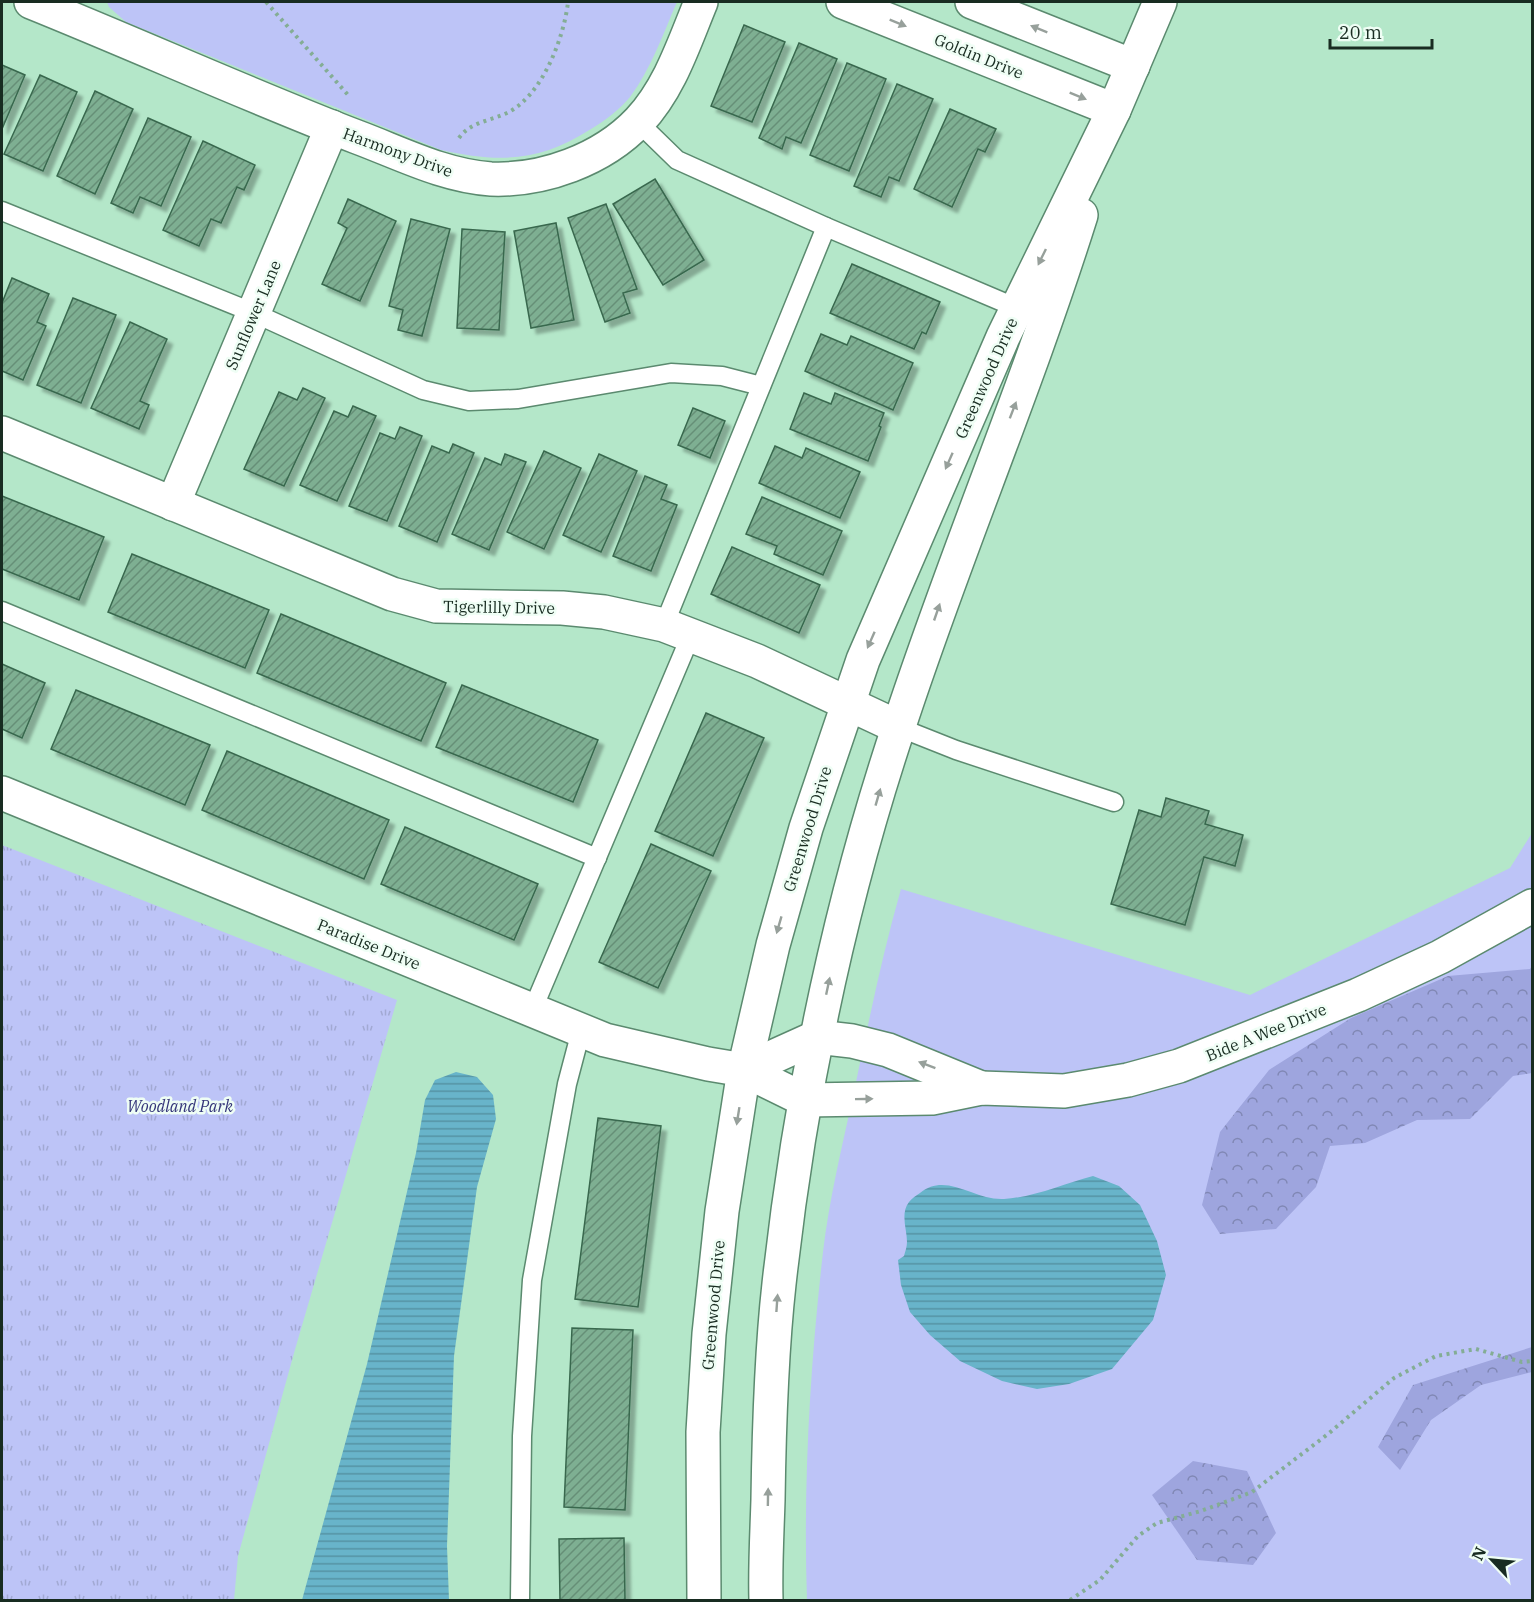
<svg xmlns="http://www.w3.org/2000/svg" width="1534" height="1602" font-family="'IBM Plex Serif',serif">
<defs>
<pattern id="forest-crowns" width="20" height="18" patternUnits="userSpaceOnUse" patternTransform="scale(1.5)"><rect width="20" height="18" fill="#9ea5de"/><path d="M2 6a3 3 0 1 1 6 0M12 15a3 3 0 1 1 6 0" fill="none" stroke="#8087b4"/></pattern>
<pattern id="park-tufts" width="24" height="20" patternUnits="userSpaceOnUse" patternTransform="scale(1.5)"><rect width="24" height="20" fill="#bdc4f7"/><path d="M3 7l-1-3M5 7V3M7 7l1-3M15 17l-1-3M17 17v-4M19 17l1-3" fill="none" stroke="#a2a9d3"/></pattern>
<pattern id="water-rules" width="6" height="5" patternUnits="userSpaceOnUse" patternTransform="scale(1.5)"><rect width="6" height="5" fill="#68b4ca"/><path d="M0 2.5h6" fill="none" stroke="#5593a4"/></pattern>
<pattern id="building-hatch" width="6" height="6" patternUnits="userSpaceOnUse" patternTransform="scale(1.5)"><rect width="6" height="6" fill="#7eaf92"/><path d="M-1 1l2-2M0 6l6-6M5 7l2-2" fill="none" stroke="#668f77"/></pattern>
<filter id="shadow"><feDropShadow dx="5.5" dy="5.5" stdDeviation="1.5" flood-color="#0004"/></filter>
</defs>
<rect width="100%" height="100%" fill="#b4e7c9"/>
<g fill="#bdc4f7">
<path d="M107 2H677C663 34 651 69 630 97 620 109 605 121 591 129 540 162 499 163 441 150L126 22 109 7Z"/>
<path d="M1532 833V1600H807C803 1486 810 1366 823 1252 829 1201 841 1151 852 1101 867 1030 881 959 901 889L1250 995 1510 868Z"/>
</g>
<g fill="url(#forest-crowns)">
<polygon points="1532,966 1532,1073 1513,1076 1470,1119 1417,1120 1365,1143 1330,1146 1316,1187 1276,1229 1220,1234 1202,1205 1220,1132 1269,1070 1351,1018 1448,976 1530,969"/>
<polygon points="1532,1347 1532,1372 1481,1385 1431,1420 1400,1470 1378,1447 1413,1385"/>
<polygon points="1193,1461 1247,1471 1276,1533 1253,1565 1197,1560 1152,1495"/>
</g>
<polygon fill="url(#park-tufts)" points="2,845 397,1000 294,1353 238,1556 234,1600 2,1600"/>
<g fill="url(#water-rules)">
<polygon points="456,1072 477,1077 493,1095 496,1119 477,1187 454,1356 447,1546 449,1600 302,1600 367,1364 416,1153 425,1100 435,1080"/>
<path d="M1093 1176 1119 1186 1140 1205 1157 1241 1166 1275 1153 1320 1112 1369 1069 1384 1037 1389 1002 1381 960 1361 930 1335 910 1312 901 1285 898 1260 904 1256C905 1252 907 1247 907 1242 907 1229 900 1214 909 1202 912 1198 917 1195 920 1193 946 1171 975 1201 1004 1199 1035 1197 1063 1184 1093 1176Z"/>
</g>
<g fill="url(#building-hatch)" stroke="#39684e" stroke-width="1.5" filter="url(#shadow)">
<polygon points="744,25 785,42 752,122 711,106"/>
<polygon points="799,43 837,59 801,143 786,137 782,149 759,138"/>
<polygon points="847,63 886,79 849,171 810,155"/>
<polygon points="2,65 25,75 2,129"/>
<polygon points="40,75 77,92 43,171 4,154"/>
<polygon points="897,84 933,99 899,181 889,177 881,197 854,186"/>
<polygon points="95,91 133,109 95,194 57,176"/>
<polygon points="950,109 996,129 985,152 978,149 952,207 914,189"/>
<polygon points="148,118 191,137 161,206 140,197 133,213 111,203"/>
<polygon points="203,141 255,165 244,190 237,187 221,223 211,219 199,246 163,230"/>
<polygon points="655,179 704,260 663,285 613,204"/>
<polygon points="348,199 396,221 360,301 322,284 347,228 338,223"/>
<polygon points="606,204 637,289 623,293 630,313 605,322 568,218"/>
<polygon points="411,219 450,229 422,336 398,330 403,310 389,306"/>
<polygon points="556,223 574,320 531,328 514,231"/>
<polygon points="462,229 505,232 499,330 457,328"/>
<polygon points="852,264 940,302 926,334 922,332 914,349 830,313"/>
<polygon points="12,278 49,294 37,322 46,326 23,380 2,371 2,303"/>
<polygon points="73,298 116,315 81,403 37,385"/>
<polygon points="130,322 167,339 140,401 149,405 139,429 91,408"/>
<polygon points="821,334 847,345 851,336 913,363 893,410 805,371"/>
<polygon points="303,388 325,398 284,486 244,469 279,392 297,400"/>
<polygon points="804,393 831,404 835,393 884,413 879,426 881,427 868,461 790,429"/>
<polygon points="353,406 376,416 337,501 300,485 334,411 348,417"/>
<polygon points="693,408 725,421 710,458 678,445"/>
<polygon points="400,427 422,436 387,521 349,506 380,433 395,439"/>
<polygon points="453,444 474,453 437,542 399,526 432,446 449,453"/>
<polygon points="775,446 802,458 806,448 860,472 840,518 759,483"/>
<polygon points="544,451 581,468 544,549 507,532"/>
<polygon points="505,454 526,462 489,550 452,534 485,458 501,465"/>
<polygon points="599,454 637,471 601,552 563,535"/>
<polygon points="645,476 667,485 661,499 677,505 651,571 613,556"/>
<polygon points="2,496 104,537 79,600 2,569"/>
<polygon points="762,497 842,531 823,575 774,554 777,546 746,534"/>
<polygon points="732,547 820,585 799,633 711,594"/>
<polygon points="132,554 269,610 245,668 108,612"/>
<polygon points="281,614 446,683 421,741 257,673"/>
<polygon points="2,664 45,683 22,738 2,729"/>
<polygon points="462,685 598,740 573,802 436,747"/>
<polygon points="76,690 210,745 185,805 51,749"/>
<polygon points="706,713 764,738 713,856 655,831"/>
<polygon points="227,751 389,820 364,879 202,810"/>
<polygon points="1166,798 1209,811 1205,824 1243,835 1235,866 1204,857 1185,925 1111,904 1139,810 1161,817"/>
<polygon points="405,827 538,884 514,940 381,884"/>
<polygon points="651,844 711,871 658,988 599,962"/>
<polygon points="598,1118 661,1126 638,1307 575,1299"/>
<polygon points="572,1328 633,1330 625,1510 564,1507"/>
<polygon points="624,1538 625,1600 560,1600 559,1539"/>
</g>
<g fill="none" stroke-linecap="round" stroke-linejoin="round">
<g stroke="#5b8a6f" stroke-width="21">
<g id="lane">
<polyline points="638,122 677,160 826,227 1017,308"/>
<polyline points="2,211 254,313 423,390 469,401 518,399 671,373 722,376 761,386"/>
<polyline points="2,611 597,858"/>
<polyline points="664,625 826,227"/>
<polyline points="898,727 956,750 1114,802"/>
<polyline points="532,1011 691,635"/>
<polyline points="520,1600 522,1436 532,1280 567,1084 581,1031"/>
</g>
</g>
<g stroke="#5b8a6f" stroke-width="36">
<g id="street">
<path d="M31 2C140 46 248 95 357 137 400 153 444 176 491 179 543 181 602 160 639 121 670 88 684 43 701 2"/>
<polyline points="843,2 1114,110"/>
<polyline points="972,2 1133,66"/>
<polyline points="2,433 392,594 436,606 562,608 604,612 664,625 757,661 898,727"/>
<polyline points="173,504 332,127"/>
<polyline points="2,793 605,1040 708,1064 744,1070 805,1100 932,1098 981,1088 1064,1091 1128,1080 1179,1066 1358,995 1440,957 1532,906"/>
<polyline points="744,1070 817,1037 852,1041 888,1050 981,1088"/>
</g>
</g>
<g stroke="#5b8a6f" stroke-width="36">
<g id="secondary">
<polyline points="704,1600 703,1432 709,1334 722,1211 744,1070 773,945 806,828 863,660 1003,337 1114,110 1160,2"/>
<path d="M766 1600C765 1567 767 1533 768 1500 769 1428 771 1356 779 1284 800 1094 839 905 900 723 956 552 1027 387 1081 215"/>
</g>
</g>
<g stroke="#84ad95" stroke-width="4" stroke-dasharray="3 4.5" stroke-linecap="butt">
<polyline points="266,2 349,96"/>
<path d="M459 138C470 122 490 121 507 113 542 96 564 38 568 2"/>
<polyline points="1070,1600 1100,1580 1138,1536 1157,1523 1201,1511 1252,1492 1328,1434 1394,1378 1436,1356 1476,1349 1522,1362 1532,1361"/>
</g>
<use href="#lane" stroke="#fff" stroke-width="18"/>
<use href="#street" stroke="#fff" stroke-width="33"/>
<use href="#secondary" stroke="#fff" stroke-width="33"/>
</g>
<defs><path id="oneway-solid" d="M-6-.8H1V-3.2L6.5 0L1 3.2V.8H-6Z" transform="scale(1.5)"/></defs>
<g fill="#97a09b">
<use href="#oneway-solid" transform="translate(898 23) rotate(22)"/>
<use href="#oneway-solid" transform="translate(1039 29) rotate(-158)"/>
<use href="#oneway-solid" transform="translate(1078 96) rotate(22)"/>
<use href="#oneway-solid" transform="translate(1042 257) rotate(116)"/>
<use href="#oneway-solid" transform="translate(1013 410) rotate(-69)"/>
<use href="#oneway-solid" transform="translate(949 461) rotate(114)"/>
<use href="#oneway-solid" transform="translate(937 612) rotate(-71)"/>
<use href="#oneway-solid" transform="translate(871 640) rotate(114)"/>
<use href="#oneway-solid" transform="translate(878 797) rotate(-74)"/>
<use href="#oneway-solid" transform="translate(779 925) rotate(106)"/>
<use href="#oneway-solid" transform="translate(828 986) rotate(-78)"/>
<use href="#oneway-solid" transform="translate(927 1065) rotate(-159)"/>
<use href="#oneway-solid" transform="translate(864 1099) rotate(-1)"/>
<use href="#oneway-solid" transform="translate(738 1116) rotate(99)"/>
<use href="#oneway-solid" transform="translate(777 1303) rotate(-86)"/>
<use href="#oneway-solid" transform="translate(768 1497) rotate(-89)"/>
</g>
<g text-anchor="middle" stroke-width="5" stroke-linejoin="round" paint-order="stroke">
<g font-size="16" fill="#182c21" stroke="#effef5">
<text transform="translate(979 56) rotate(22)" y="6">Goldin Drive</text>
<text transform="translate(398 152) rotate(20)" y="6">Harmony Drive</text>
<text transform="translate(253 315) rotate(-67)" y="6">Sunflower Lane</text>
<text transform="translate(986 378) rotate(-66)" y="6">Greenwood Drive</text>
<text transform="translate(499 607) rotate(1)" y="6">Tigerlilly Drive</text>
<text transform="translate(807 829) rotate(-73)" y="6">Greenwood Drive</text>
<text transform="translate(369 944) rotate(22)" y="6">Paradise Drive</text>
<text transform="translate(1266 1032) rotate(-22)" y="6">Bide A Wee Drive</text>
<text transform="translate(713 1305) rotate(-85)" y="6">Greenwood Drive</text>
</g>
<g font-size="16" font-style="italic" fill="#343579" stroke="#effef5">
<text x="180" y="1112">Woodland Park</text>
</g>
</g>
<rect width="1534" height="1602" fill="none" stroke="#182c21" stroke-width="6"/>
<g transform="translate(1492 1560) rotate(296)" stroke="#effef5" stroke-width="4.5" paint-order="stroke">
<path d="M0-4.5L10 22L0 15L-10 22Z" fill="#182c21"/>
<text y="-9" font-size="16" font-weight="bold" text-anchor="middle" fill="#182c21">N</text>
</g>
<path d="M1330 39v9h102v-9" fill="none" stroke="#182c21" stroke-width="3"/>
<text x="1339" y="39" font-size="18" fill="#182c21" stroke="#effef5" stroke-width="4.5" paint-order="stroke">20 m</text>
</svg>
